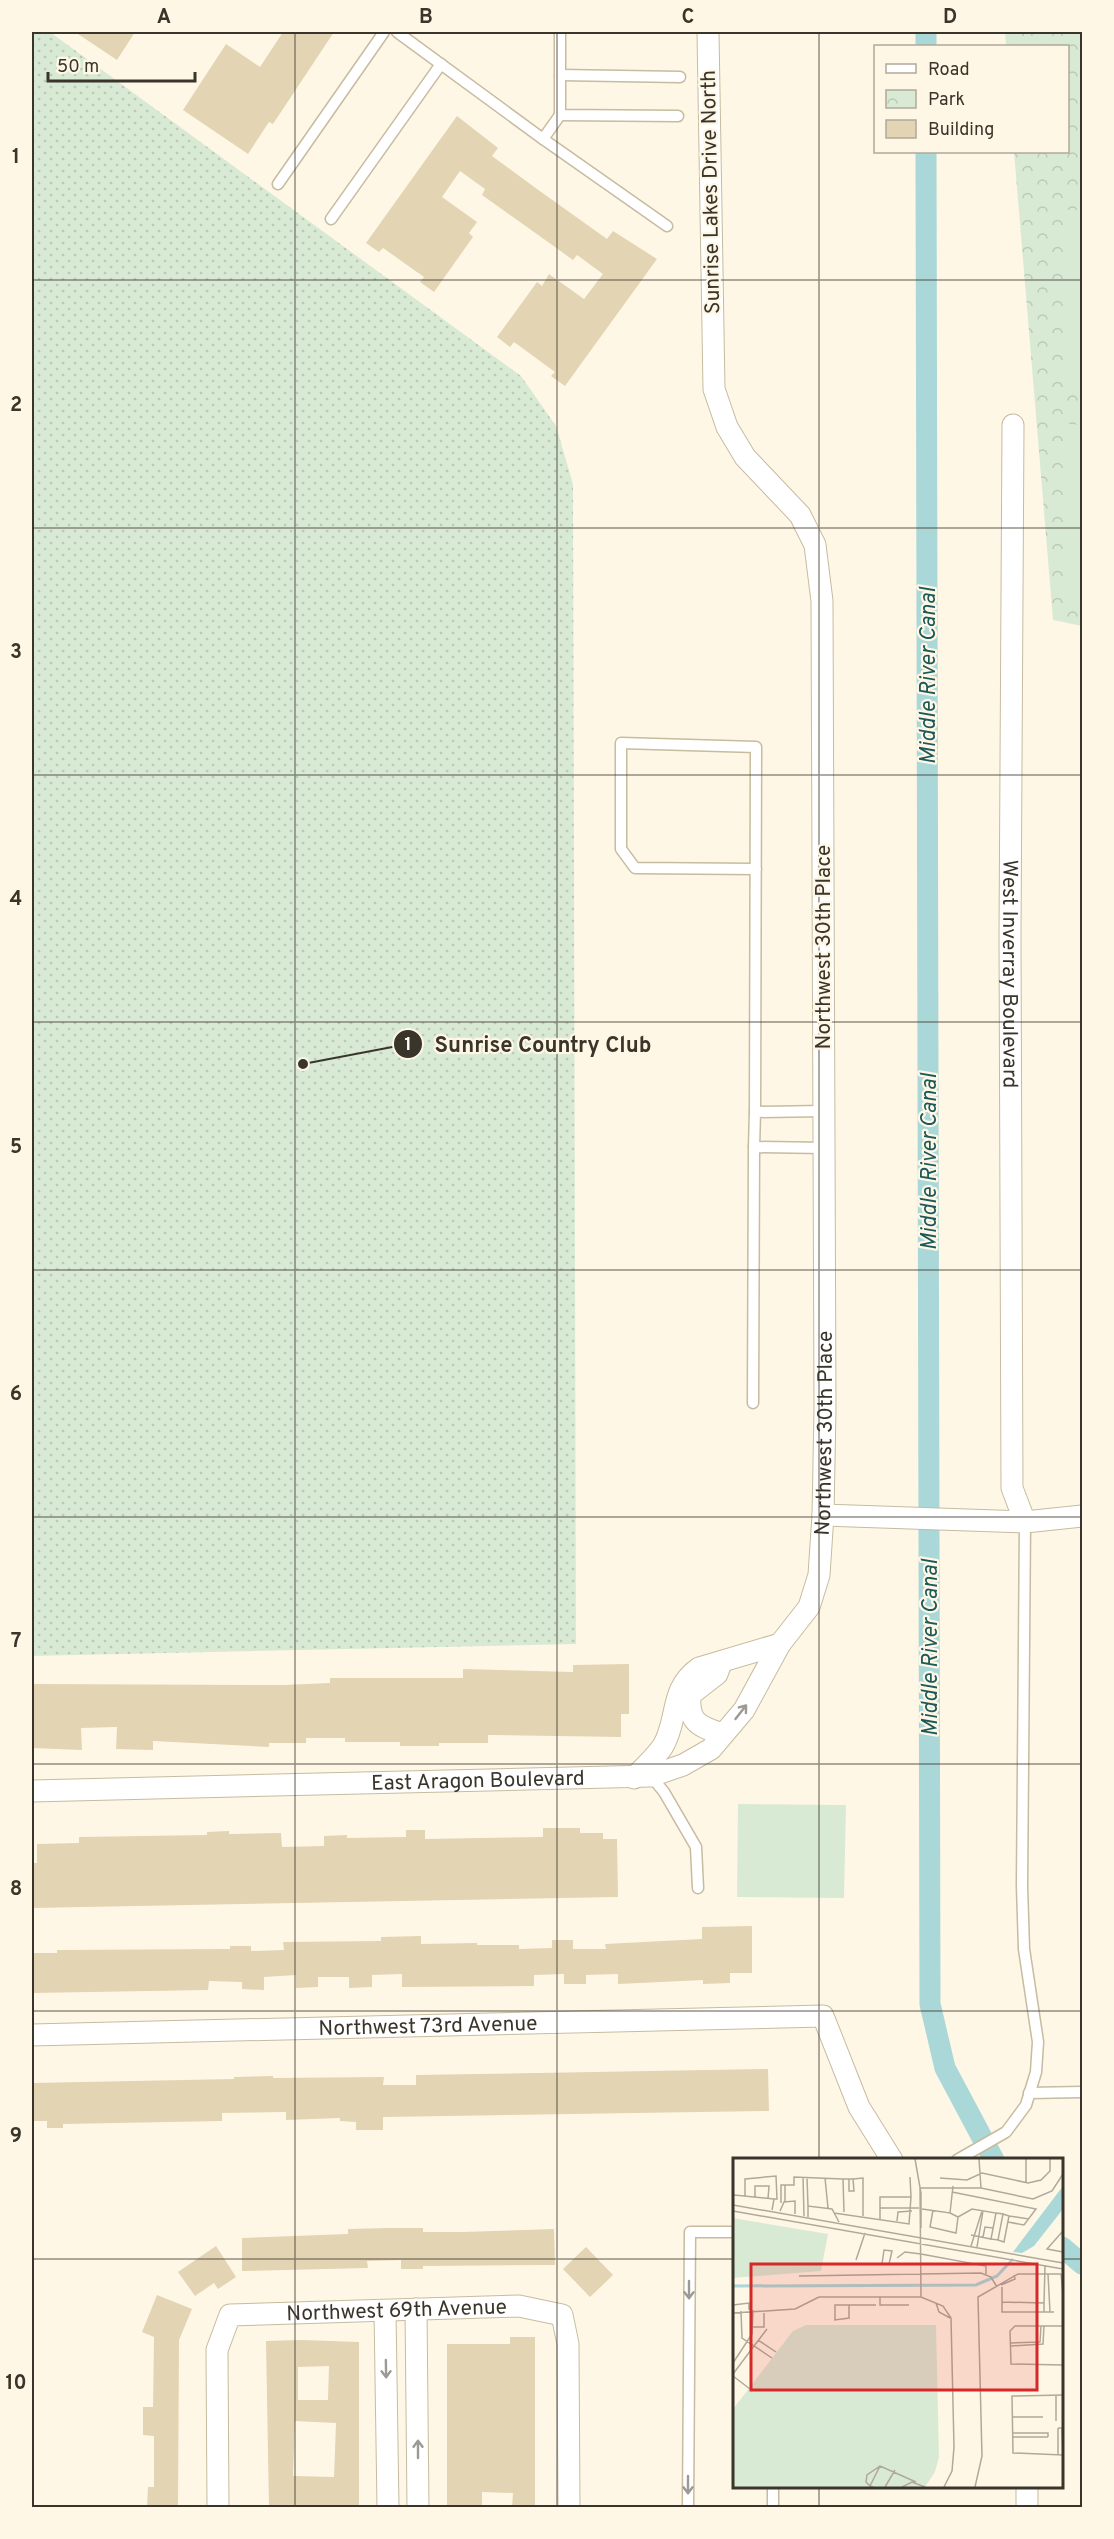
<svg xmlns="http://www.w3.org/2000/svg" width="1114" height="2539" font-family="Overpass,sans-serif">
<defs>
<pattern id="grass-dots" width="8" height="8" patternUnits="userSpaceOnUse" patternTransform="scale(1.5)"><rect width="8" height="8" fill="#d9ead4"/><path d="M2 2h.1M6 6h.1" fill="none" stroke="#bbc9b6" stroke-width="1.8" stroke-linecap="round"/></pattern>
<pattern id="park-crowns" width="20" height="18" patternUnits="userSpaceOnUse" patternTransform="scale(1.5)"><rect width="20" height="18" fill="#d9ead4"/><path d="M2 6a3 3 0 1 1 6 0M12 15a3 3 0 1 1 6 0" fill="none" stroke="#bbc9b6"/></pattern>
</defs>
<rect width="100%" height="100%" fill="#fff7e6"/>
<polygon fill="url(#grass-dots)" points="32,32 50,32 521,376 556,426 573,484 576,1644 32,1656"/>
<polygon fill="url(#park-crowns)" points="1005,32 1082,32 1082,626 1053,620 1014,152 1068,152 1068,46 1006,46"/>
<g fill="#d9ead4">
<polygon points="1064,210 1082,210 1082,390 1063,390"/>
<polygon points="1067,424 1082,425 1082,601 1064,599"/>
<polygon points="738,1804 846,1805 844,1898 737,1897"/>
</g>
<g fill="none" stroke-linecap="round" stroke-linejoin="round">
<g stroke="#aad7d7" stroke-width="21">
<polyline points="926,32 926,46"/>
<polyline points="926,152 930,2004 945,2068 994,2160"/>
<polyline points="1062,2247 1082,2264"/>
</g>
</g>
<g fill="#e3d4b3" fill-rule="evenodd">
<polygon points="75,32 135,32 117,60"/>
<polygon points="283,32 334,32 273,124 269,122 248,154 183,110 226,44 260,67"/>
<polygon points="457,116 498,148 492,156 537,189 607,239 613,231 657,259 565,386 551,376 555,372 540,361 514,342 510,347 497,337 537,282 542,286 549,274 584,299 603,274 577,255 573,260 555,247 482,195 485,189 460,171 442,197 477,222 469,233 473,237 434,292 420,282 424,277 383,248 379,252 366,243"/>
<polygon points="629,1664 629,1714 621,1714 621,1737 488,1735 488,1743 439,1743 439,1746 400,1746 400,1742 345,1742 345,1738 306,1738 306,1743 269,1743 269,1747 153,1741 153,1750 116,1749 117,1727 81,1728 82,1750 32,1748 32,1684 284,1685 330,1683 330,1678 463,1678 463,1669 573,1672 573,1665"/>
<polygon points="543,1828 580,1828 580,1833 603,1833 603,1839 617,1839 618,1897 32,1908 32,1863 37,1863 37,1844 79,1843 79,1837 207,1835 207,1832 229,1831 229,1834 281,1833 282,1847 324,1846 324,1836 347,1835 347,1838 406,1837 406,1830 425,1830 425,1839 543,1837"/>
<polygon points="752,1926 752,1973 730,1973 730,1983 703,1984 703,1980 618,1984 618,1974 586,1975 586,1984 564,1984 564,1974 534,1975 534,1986 402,1987 402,1974 372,1975 372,1987 349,1988 349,1977 318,1977 318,1987 296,1988 296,1975 264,1977 264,1990 242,1989 242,1982 209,1981 208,1990 32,1993 32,1953 57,1953 57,1950 230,1949 230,1946 251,1946 251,1951 284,1950 283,1942 381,1941 381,1937 421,1936 421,1944 477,1943 477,1945 519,1945 519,1949 552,1948 552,1940 573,1940 573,1949 606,1949 605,1944 702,1939 702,1927"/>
<polygon points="768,2069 769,2111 383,2117 383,2130 356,2130 356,2122 340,2121 340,2118 286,2120 286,2112 222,2113 222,2121 63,2124 63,2128 47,2128 47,2121 32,2121 32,2083 234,2079 234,2077 273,2076 273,2078 384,2077 383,2085 416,2085 416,2075"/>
<polygon points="388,2228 423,2228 423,2232 462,2232 554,2229 555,2265 423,2266 423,2269 401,2269 401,2260 367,2261 368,2268 242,2271 242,2238 348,2234 348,2229"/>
<polygon points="216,2246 236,2277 218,2289 214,2283 195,2296 178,2272"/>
<polygon points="586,2247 613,2275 590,2297 563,2269"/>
<polygon points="157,2295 192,2309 179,2340 178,2508 147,2508 148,2487 154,2487 154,2436 143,2435 143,2407 153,2407 154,2337 142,2332"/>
<polygon points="510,2337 535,2337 535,2508 512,2508 513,2493 482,2492 482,2508 447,2508 447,2344 510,2344"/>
<path d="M302 2340 359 2342V2508H269L266 2341ZM329 2366 328 2400H298V2367ZM295 2421 336 2423 334 2477 293 2476Z"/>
</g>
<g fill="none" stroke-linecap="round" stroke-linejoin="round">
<g stroke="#c7bba0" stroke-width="13">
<g id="lane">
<polyline points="397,32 543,139"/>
<polyline points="560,32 560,115 678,116"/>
<polyline points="560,75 680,77"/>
<polyline points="560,115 543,139 667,226"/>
<polyline points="278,184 384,32"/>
<polyline points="331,219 441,64"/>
<polyline points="755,1112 756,747 621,743 621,849 635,868 756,869"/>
<polyline points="754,1147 755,1112 824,1111"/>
<polyline points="753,1403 754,1147 824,1148"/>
<polyline points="651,1776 664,1792 696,1847 698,1888"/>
<polyline points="1029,2093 1082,2092"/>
<polyline points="957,2160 1006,2132 1026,2105 1036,2072 1038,2042 1024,1949 1022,1886 1025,1522"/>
<polyline points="688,2508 690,2232 734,2232"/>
<polyline points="773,2508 773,2486"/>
</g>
</g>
<g stroke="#c7bba0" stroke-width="23">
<g id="street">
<path id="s1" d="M1013 425 1010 936 1012 1488 1025 1522"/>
<polyline points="823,1515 1025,1522 1082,1516"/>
<path d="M721 1663 717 1674 690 1695C688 1722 698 1726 722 1734"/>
<path d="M634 1778C643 1768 656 1757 663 1746 679 1719 669 1689 699 1668L780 1644"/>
<path id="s2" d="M32 1791 651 1776 683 1765 711 1749 744 1710 780 1644 809 1607 819 1575 823 1515 825 1409 822 601 815 545 800 515 745 457 727 427 714 389 708 32"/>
<path id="s3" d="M32 2035 823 2016 859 2107 892 2160"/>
<polyline points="416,2309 418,2508"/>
<polyline points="385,2311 388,2508"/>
<polyline points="1027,2486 1027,2508"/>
<path id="s4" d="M218 2508 217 2350 230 2315 519 2306 562 2315 568 2344 569 2508"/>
</g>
</g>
<use href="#lane" stroke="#fff" stroke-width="10"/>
<use href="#street" stroke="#fff" stroke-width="21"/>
</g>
<defs><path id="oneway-shaft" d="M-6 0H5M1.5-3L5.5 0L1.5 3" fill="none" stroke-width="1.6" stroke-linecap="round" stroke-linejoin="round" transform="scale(1.5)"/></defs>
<g stroke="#9c9a94">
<use href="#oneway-shaft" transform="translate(741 1712) rotate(-52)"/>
<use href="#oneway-shaft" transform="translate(689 2290) rotate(90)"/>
<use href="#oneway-shaft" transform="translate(386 2369) rotate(89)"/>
<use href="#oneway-shaft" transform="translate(418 2449) rotate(-90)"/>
<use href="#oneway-shaft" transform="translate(688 2485) rotate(90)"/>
</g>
<path fill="none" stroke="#3a352a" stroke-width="1.5" stroke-opacity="0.55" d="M295 32V2508M557 32V2508M819 32V2160M32 280H1082M32 528H1082M32 775H1082M32 1022H1082M32 1270H1082M32 1517H1082M32 1764H1082M32 2011H1082M32 2259H734M1062 2259H1082M819 2486V2508"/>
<g text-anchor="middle" stroke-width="4.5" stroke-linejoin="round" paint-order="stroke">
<g font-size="21" fill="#3a352a" stroke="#fff7e6">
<text transform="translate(710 192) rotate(-91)" y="7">Sunrise Lakes Drive North</text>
<text transform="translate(823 947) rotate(-90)" y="7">Northwest 30th Place</text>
<text dy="7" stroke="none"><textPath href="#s1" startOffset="549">West Inverray Boulevard</textPath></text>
<text dy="7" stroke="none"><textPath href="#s2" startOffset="1034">Northwest 30th Place</textPath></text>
<text dy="7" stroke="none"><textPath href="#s2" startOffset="446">East Aragon Boulevard</textPath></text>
<text dy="7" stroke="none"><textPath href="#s3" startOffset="396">Northwest 73rd Avenue</textPath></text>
<text dy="7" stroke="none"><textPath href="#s4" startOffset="362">Northwest 69th Avenue</textPath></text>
</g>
<g font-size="22" font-style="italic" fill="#1c595a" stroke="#fff7e6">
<text transform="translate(927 676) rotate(-90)" y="8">Middle River Canal</text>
<text transform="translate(928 1162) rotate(-90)" y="8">Middle River Canal</text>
<text transform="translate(929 1648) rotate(-90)" y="8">Middle River Canal</text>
</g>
</g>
<g transform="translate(733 2158)">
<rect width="330" height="330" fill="#fff7e6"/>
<path d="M73 167H203L206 299 202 314 192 329H0V251L60 173Z" fill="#d9ead4"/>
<path d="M0 60 95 76 88 113 0 120Z" fill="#d9ead4"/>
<path d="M42 75H63L62 112H42ZM0 76 16 78 4 111H0ZM69 79 89 81 85 112H66Z" fill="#d9ead4"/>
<path d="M330 28V51L301 88 289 95 280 94Z" fill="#aad7d7"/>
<path fill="none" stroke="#aad7d7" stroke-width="3" d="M0 128 243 127 264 118 280 101"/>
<path fill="none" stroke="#b0a99b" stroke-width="1.5" d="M182 1 188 35V70M246 1 248 30M70 19 71 58M74 19 75 48M92 20 95 50M207 20 234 22 249 15 295 25 308 22 317 13V1M120 21 130 20V58M293 25V1M187 30H248L300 41 319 33 330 16M187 30 188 139M219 34 303 51 291 67 275 64M1 37 41 41M12 38V21L43 18 44 41H41L39 52M22 39V28H36L35 41M52 44V27H61V19L110 21M48 45V27H52M0 47 330 105M147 50H186M189 51 217 55 220 28M200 52 197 69 223 75 225 59 217 55M0 53 330 111M47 53 51 44 62 43V56M111 54 110 21H116V33H121L120 21H116M101 55 176 66 178 39M276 58 296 61M75 59V48L99 51 106 64M225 59 239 51 263 55 258 81 238 77M147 61V39H178L177 19M164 63 165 54 179 53M330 73 314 91 330 94M250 79 252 69 260 70M258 81 265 82 270 56 263 55M265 82 271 84 276 58 270 56M238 88 249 53M244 89 250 53M164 100 172 94 188 96 253 108V116M123 102 132 75M123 106H156L159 93 151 92 149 106M315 116 317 154M66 118 248 115 258 119 264 129M268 127 282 121 281 117M269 129V154H321M147 139V147H176M269 144 311 145V154M203 145 206 154 217 160M311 145 312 108M0 147 16 145V152M116 147V160L102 162V147H143M8 153 9 180 21 188 34 171M0 155 62 151 86 139H188L210 148 218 160 221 289 219 313 211 329M330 168H282L277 173 278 206 330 207M19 169H31V155M25 182 43 194M278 185 307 184 308 168M278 188 310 186 311 168M0 205 19 176 20 152M0 216 21 188 39 200M0 218 17 231M323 237V263M330 237 279 238 280 295 330 297M279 259H310M325 270H329L330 297M325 270V297M279 275H315V279M279 279H315M137 328 133 324 134 317 147 308M140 329 137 328 147 308 183 324M152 329 162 312M169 329 179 324 192 329M242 329 249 298 245 139 285 116H328L330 136"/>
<path fill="#d62828" fill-opacity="0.15" stroke="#d62828" stroke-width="3" d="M18 106H304V232H18Z"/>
<rect width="330" height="330" fill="none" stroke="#3a352a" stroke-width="3"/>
</g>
<path fill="none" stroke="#3a352a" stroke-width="2" d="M303 1064L408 1044"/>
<g fill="#3a352a" stroke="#fff7e6" stroke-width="2">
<circle cx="303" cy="1064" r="6"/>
<circle cx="408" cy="1044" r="15"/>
</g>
<g font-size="18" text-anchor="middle" font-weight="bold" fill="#fff">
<text x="408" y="1050">1</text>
</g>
<g font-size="22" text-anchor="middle" font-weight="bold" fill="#3a352a" stroke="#fff7e6" stroke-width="4.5" stroke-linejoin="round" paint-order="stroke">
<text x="543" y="1052">Sunrise Country Club</text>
</g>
<rect width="1114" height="2539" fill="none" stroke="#fff7e6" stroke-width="66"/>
<rect x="874" y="45" width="195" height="108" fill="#fff7e6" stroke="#b0a99b" stroke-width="1.5"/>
<rect x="886" y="64" width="30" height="9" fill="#ffffff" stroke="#b0a99b" stroke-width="1.5"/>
<text x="928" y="75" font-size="18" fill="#3a352a">Road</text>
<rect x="886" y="90" width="30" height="18" fill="url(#park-crowns)" stroke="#b0a99b" stroke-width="1.5"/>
<text x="928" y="105" font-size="18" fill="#3a352a">Park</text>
<rect x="886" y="120" width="30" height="18" fill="#e3d4b3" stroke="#b0a99b" stroke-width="1.5"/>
<text x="928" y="135" font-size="18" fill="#3a352a">Building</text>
<path d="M48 72v9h147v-9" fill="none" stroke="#3a352a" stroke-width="3"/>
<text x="57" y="72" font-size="18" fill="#3a352a" stroke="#fff7e6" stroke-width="4.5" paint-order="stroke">50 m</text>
<rect x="33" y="33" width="1048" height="2473" fill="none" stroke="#3a352a" stroke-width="2"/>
<g font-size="20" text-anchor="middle" font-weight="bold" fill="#3a352a">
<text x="164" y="23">A</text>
<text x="426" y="23">B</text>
<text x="688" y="23">C</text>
<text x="950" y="23">D</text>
<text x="16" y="163">1</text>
<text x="16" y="411">2</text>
<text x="16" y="658">3</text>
<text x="16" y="905">4</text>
<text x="16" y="1153">5</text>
<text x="16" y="1400">6</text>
<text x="16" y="1647">7</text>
<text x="16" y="1895">8</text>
<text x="16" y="2142">9</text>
<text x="16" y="2389">10</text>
</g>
</svg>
